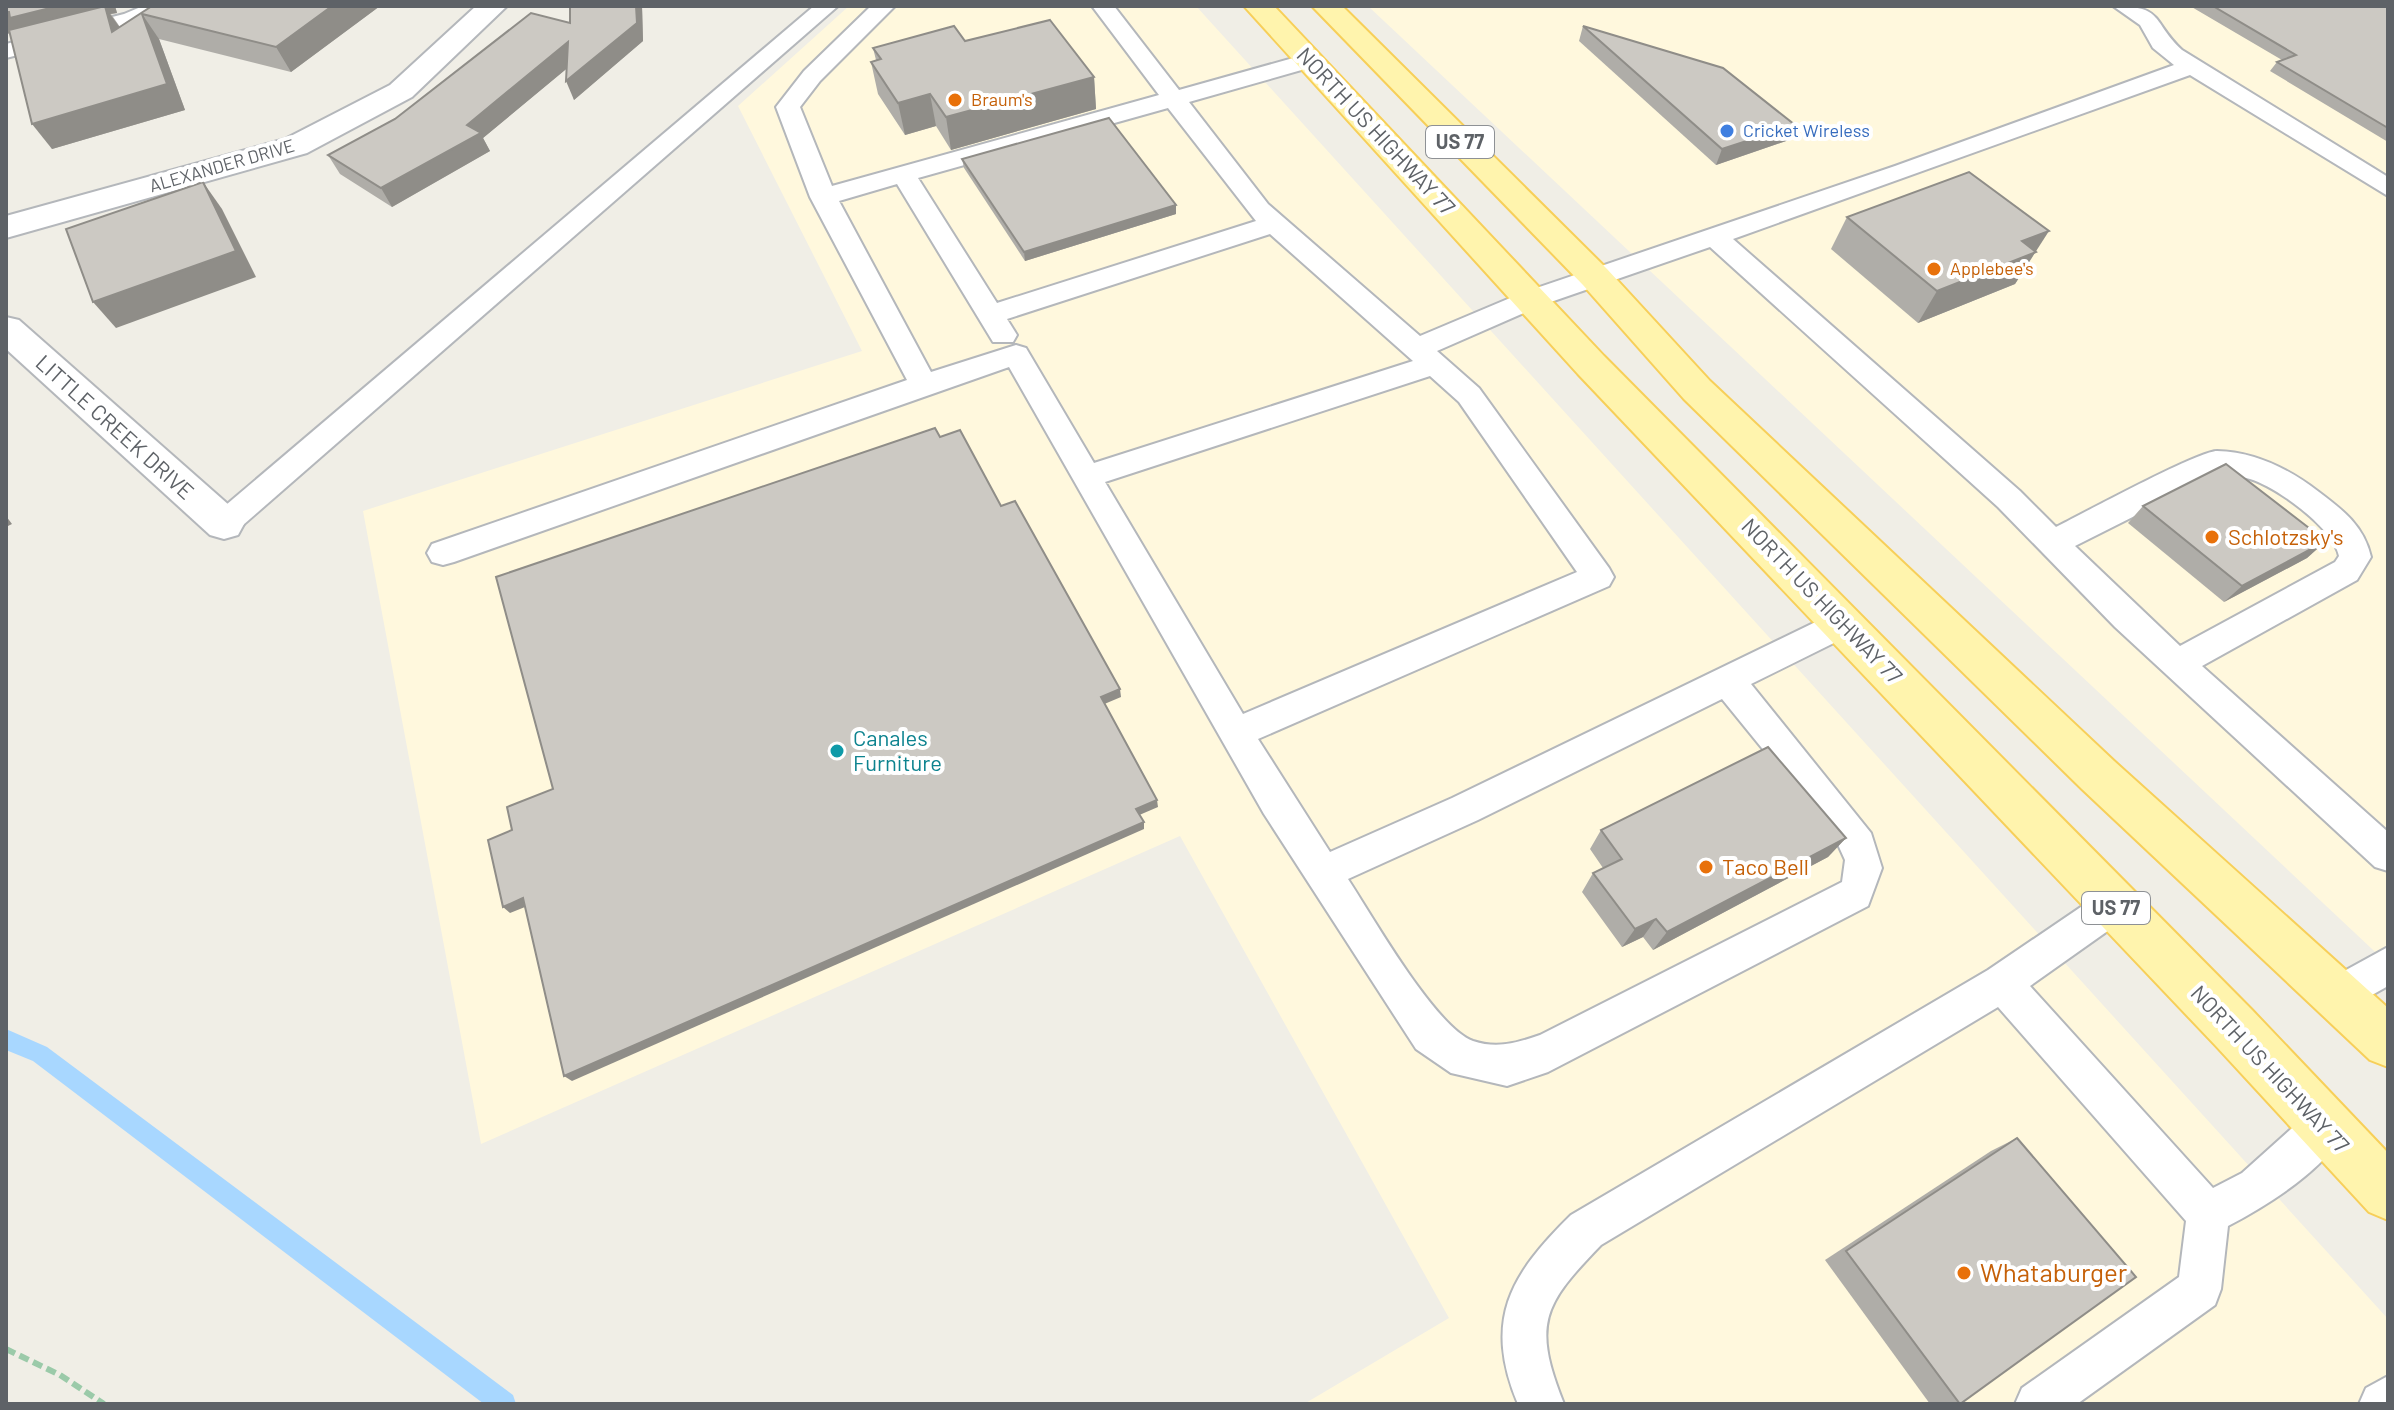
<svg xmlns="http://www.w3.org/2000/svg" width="2394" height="1410" font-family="Barlow,sans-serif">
<rect width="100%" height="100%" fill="#f0eee6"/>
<g fill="#fff8dd">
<polygon points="849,6 1196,6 2388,1319 2388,1404 1304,1404 1449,1318 1180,836 481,1144 363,511 862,351 738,106"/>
<polygon points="1368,6 2388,6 2388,964"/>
</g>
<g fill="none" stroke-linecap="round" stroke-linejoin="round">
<polygon fill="#a8d7ff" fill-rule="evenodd" points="6,1029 47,1047 513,1395 516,1404 484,1404 33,1061 6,1050"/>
<g stroke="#b4b7bb" stroke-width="4">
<g id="lane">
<polygon points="143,6 172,6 140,24 6,58 6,44 124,14"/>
<polygon points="814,6 838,6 235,532 224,536 213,532 209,524 213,516"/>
<path d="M871 6H895L820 81 800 107 832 186 1159 95 1092 6H1114L1179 90 1311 53 1319 55 1323 60 1319 65 1189 102 1268 204 1420 336 1522 293 1895 166 2174 65 2153 48 2140 25 2113 6C2165 6 2151 21 2182 50L2388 177V196L2190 75 1733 239 2020 491 2056 527C2082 514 2198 451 2217 451 2256 452 2289 469 2319 492 2343 510 2364 526 2371 557L2357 580 2202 666 2388 832V871L2375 867 2115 627 1998 507 1710 247 1542 305 1437 351 1479 388 1609 568 1614 577 1609 586 1258 739 1330 852 1452 798 1832 614 1844 610 1856 614 1860 623 1856 632 1751 684 1871 833 1882 868 1868 906 1548 1072 1507 1086 1451 1073 1416 1049 1264 814 1009 367 454 562 443 565 432 562 427 553 432 544 907 380 810 197 776 107 804 71ZM1168 108 1256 221 997 303 918 178ZM897 184 993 342H1013L1017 335 1007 319 1270 234 1413 361 1094 463 1026 348 1016 345 931 372 839 201ZM1430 376 1459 402 1577 572 1243 714 1105 482ZM2218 474C2228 475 2240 476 2250 479 2277 487 2333 528 2339 556L2335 562 2180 646 2075 546ZM1722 699 1835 838 1845 860 1842 882 1540 1035C1517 1043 1497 1049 1473 1041 1435 1027 1373 917 1348 879L1478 820Z"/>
<path d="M2113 889 2126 894 2132 906 2126 918 2030 986 2213 1188 2242 1173 2310 1112 2325 1106 2340 1112 2346 1127C2329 1168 2266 1206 2228 1226L2221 1289 2215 1305 2077 1404H2015L2022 1388 2179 1277 2186 1221 1998 1007 1601 1245C1543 1305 1532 1324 1564 1404H1518C1483 1320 1510 1275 1571 1215L1988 970 2100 894Z"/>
<polygon points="2388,947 2388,986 2340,1013 2326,1007 2321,994 2326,981"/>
<polygon points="2388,1376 2388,1404 2359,1404 2366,1388"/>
</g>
</g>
<g stroke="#b4b7bb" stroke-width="4">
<g id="street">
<polygon points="476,6 507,6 412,97 307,153 6,238 6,216 285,139 390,85"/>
<polygon points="6,317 19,320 238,513 244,524 238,535 224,539 210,535 6,349"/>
</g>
</g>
<g stroke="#f7cf59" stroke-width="4">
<g id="primary">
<polygon points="1244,6 1274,6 1604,356 2252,1010 2388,1153 2388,1220 2369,1212 2216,1046 1578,374"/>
<polygon points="1312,6 1342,6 1607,269 1710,381 2114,761 2388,1008 2388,1067 2370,1060 2082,789 1684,399 1583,285"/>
</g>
</g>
<polyline stroke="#9bcaa9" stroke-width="6" stroke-dasharray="10 5" stroke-linecap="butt" points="6,1349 60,1375 104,1404"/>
<use href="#lane" fill="#fff" fill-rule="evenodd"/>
<use href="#street" fill="#fff" fill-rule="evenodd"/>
<use href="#primary" fill="#fff4ad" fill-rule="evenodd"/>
</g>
<g fill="#afada8">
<polygon points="6,6 115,6 117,13 111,14 120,27 152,6 380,6 291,72 159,39 185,110 52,149 10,33 6,34"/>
<polygon points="570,6 642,6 643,41 574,100 567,68 483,138 490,151 392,207 340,174 328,155 570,23"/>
<polygon points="2190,6 2388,6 2388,142 2270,71 2277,62 2282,60"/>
<polygon points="1583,26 1789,140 1716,165 1579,41"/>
<polygon points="965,41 1094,77 1096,109 951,150 936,126 905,135 878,94 871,62 876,60 873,48"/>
<polygon points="962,159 1176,205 1176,214 1025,261 964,168"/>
<polygon points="1847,217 2035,252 2015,284 1918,323 1831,249"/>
<polygon points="2143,506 2326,541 2307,558 2224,602 2128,523"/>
<polygon points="1601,830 1846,838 1828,857 1653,950 1643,937 1622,947 1582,892 1593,873 1603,868 1590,849"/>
<polygon points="2017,1138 1960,1404 1930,1404 1825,1260 1991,1151"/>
</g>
<g fill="#8f8d88">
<polygon points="58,6 115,6 117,13 110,14 123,32 130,58 20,31 6,34 6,12"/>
<polygon points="332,6 380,6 291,72 276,47"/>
<polygon points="636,6 642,6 643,41 574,100 566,81"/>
<polygon points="142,14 159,39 185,110 52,149 32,124"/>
<polygon points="568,42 576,61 483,138 490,151 392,207 381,188"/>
<polygon points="1094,77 1096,109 951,150 946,117"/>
<polygon points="930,94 936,126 905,135 898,103"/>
<polygon points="1795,125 1789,140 1716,165 1722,149"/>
<polygon points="203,182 222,209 256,277 116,328 93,302"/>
<polygon points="1176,205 1176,214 1025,261 1024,252"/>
<polygon points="2049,231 2015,284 1918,323 1937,291 2022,241"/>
<polygon points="6,516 12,524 6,527"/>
<polygon points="2326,541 2307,558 2224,602 2242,586"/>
<polygon points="1120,689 1121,697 1102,705 1101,697"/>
<polygon points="1157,800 1158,807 1137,816 1136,809"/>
<polygon points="1144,822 1144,829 572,1081 564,1076"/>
<polygon points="1846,838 1828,857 1653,950 1667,932"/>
<polygon points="523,898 530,905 510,913 503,907"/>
<polygon points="1656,919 1643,937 1622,947 1635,929"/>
</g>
<g fill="#ccc9c3" stroke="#8f8d88" stroke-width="2">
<polygon points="6,6 58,6 10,18 9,12 6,12"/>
<polygon points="105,6 112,32 152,6 332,6 276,47 142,14 167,84 32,124 9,30"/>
<polygon points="570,6 636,6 637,23 566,81 568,42 467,125 481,133 381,188 328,155 395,119 531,13 570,23"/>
<polygon points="2213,6 2388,6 2388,128 2277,62 2296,55"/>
<polygon points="1050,20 1094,77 946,117 930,94 898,103 871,62 881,59 873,48 954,26 965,41"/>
<polygon points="1583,26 1723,68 1795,125 1722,149"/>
<polygon points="1109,118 1176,205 1024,252 962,159"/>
<polygon points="1969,172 2049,231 2022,241 2036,252 1937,291 1847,217"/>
<polygon points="203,182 236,251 93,302 66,229"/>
<polygon points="935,428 940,437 960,430 1001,506 1015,501 1120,689 1101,697 1157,800 1136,809 1144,822 564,1076 523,898 503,907 488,840 512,830 507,807 553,789 496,577"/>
<polygon points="2226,464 2326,541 2242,586 2143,506"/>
<polygon points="1768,747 1846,838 1667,932 1656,919 1635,929 1593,873 1622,859 1601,830"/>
<polygon points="2017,1138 2136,1277 1960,1404 1846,1251"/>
</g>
<g fill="#e8710a" stroke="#fff" stroke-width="3">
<circle cx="955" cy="100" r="8"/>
<circle cx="1934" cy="269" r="8"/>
<circle cx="2212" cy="537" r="8"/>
<circle cx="1706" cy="867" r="8"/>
<circle cx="1964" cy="1273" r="8"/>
</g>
<circle fill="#3f7fe0" stroke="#fff" stroke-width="3" cx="1727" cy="131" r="8"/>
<circle fill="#0f9aa8" stroke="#fff" stroke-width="3" cx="837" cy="751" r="8"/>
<g text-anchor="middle" stroke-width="8" stroke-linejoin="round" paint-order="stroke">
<g font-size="18" fill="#c56008" stroke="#fff" text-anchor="start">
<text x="971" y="106">Braum's</text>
<text x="1950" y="275">Applebee's</text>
</g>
<g font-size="18" fill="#366cbe" stroke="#fff" text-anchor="start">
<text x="1743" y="137">Cricket Wireless</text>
</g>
<g font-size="18" fill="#5e6267" stroke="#fff">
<text transform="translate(222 166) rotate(-16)" y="6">ALEXANDER DRIVE</text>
</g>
<g fill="#fff" stroke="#8e9195" stroke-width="2">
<rect x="1426" y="126" width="68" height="32" rx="6"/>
<rect x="2082" y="892" width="68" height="32" rx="6"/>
</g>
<g font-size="20" font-weight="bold" fill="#5e6267">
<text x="1460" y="149">US 77</text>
<text x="2116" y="915">US 77</text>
</g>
<g font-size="22" fill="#5e6267" stroke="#fff">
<text transform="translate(1376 131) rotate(47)" y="8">NORTH US HIGHWAY 77</text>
<text transform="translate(115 427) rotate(42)" y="8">LITTLE CREEK DRIVE</text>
<text transform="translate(1822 601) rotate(46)" y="8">NORTH US HIGHWAY 77</text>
<text transform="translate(2270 1069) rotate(47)" y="8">NORTH US HIGHWAY 77</text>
</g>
<g font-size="22" fill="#c56008" stroke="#fff" text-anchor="start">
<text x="2228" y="545">Schlotzsky's</text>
<text x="1722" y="875">Taco Bell</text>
</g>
<g font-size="22" fill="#0d838f" stroke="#fff" text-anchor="start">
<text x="853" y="746">Canales<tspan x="853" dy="25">Furniture</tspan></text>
</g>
<g font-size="26" fill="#c56008" stroke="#fff" text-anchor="start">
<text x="1980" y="1282">Whataburger</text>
</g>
</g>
<rect width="2394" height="1410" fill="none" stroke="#5e6267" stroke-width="16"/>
</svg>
